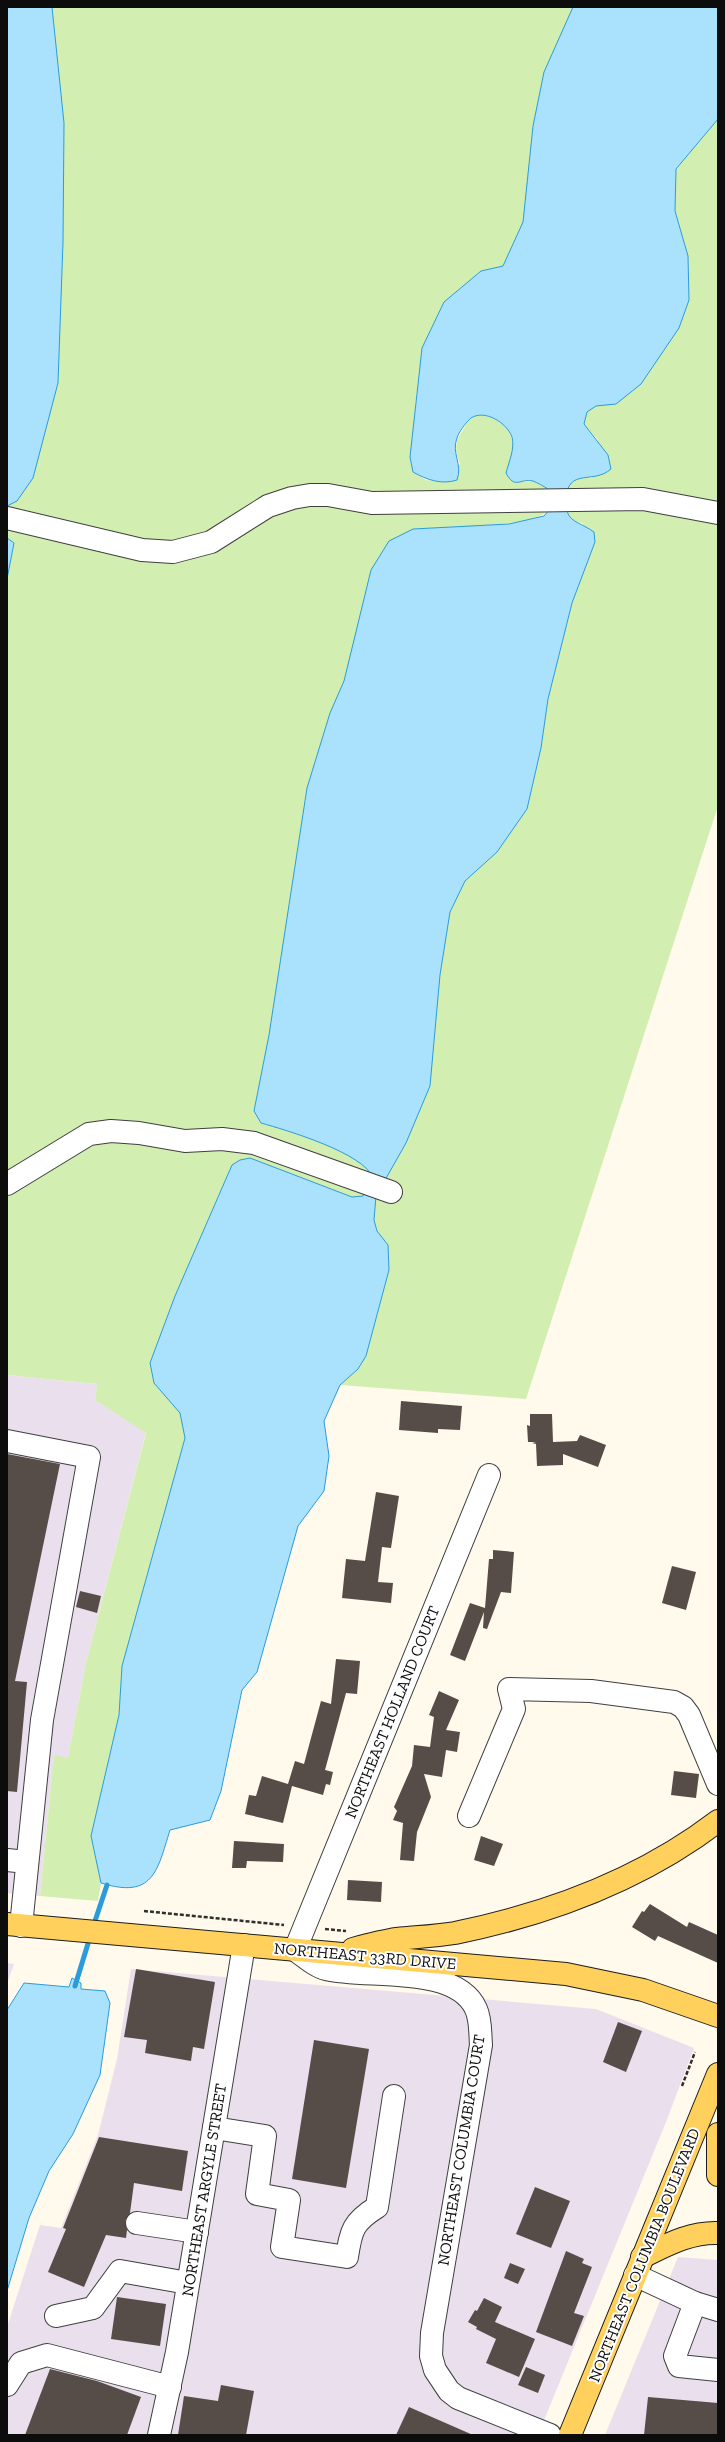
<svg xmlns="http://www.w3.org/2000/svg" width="725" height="2442" font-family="'Zilla Slab',serif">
<rect width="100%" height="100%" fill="#fffaec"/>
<g fill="#eadfec">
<path d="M7 1375 97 1384 95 1400 146 1432 86 1663 68 1758 54 1756 40 1896 7 1893Z"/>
<path d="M7 1963 14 1964 7 1984Z"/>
<path d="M131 1969 596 2009 694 2048 666 2122 538 2435H7V2327L40 2225 61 2228 98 2135 117 2059Z"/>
<path d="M678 2257 718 2260V2435H605Z"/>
</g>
<g fill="#d3eeb1">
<path d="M52 7H573L544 72 533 126 523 222 503 266 481 271 444 302 422 348 415 407 413 472 426 480 449 482 460 464C455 451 454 441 463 430 465 426 468 420 472 418 478 414 484 416 490 417 513 423 518 449 508 468L524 482 533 481 548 489 549 510C534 528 440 527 413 529L330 713 307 788 269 1035 254 1111 261 1123C286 1130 364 1153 373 1178L363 1196 352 1197 250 1158 232 1165 175 1296 150 1363 154 1383 180 1413 185 1438 122 1666 119 1715 91 1836 101 1883 98 1901 40 1896 54 1755 68 1758 86 1663 146 1433 95 1400 97 1384 7 1375V579L14 544 7 538V506L17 501 58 383 63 242 64 123Z"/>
<path d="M718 119V806L526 1399 340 1385 358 1369 366 1356 389 1270 388 1245 377 1231 374 1220 376 1196 440 975 450 912 465 881 497 852 527 809 541 748 548 699 572 603 595 542 582 523C579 523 574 522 572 521 564 515 562 489 570 482 577 477 584 478 592 478L598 440 584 424 587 411 596 406 679 328 689 300 688 256 675 211 676 169Z"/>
</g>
<g fill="#aae1fc" stroke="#2a9cdb">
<path d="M7 7H52L64 123 63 242 58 383 33 478 17 501 7 506Z"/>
<path d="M573 7H718V119L676 169 675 211 688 256 689 300 679 328 641 384 616 404 596 406 587 412 584 424 608 455 611 469C593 485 568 467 566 499 565 523 577 520 594 532L595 542 572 603 548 699 541 748 527 809 497 852 465 881 450 912 440 975 430 1086 406 1143 376 1196 374 1220 377 1231 388 1245 389 1270 366 1356 358 1369 340 1385 324 1421 329 1456 324 1491 298 1526 257 1672 242 1690 221 1791 210 1820 170 1830C157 1872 153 1899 101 1883L91 1836 119 1715 122 1666 185 1438 180 1413 154 1383 150 1363 175 1296 232 1165 240 1160 250 1158 352 1197 363 1196 373 1178C364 1153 286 1130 261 1123L254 1111 269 1035 307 788 330 713 344 681 371 570 389 541 413 529 509 524 544 516 549 510 548 489C543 486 538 483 533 481 520 478 515 490 506 473 509 461 515 449 512 437 507 423 485 409 471 418 467 421 458 433 457 438 451 453 463 464 457 480 442 485 427 480 413 472L410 457 422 348 444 302 481 271 503 266 523 222 533 126 544 72Z"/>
<path d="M7 538 14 543 7 579Z"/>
<path d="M72 1978 81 1983V1989L105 1991 110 2003 100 2075 73 2134 49 2171 29 2218 7 2291V2010L24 1983 69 1987Z"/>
</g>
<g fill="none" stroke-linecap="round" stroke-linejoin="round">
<g stroke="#2a9cdb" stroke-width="5">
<path d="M93 1927 107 1885"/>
<path d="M75 1986 90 1937"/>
</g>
</g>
<g fill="#564d48">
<path d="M401 1401 462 1406 460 1430 438 1429V1433L399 1430Z"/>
<path d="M530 1414H552L553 1442 577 1441 580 1435 606 1445 598 1467 563 1454V1465L537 1466 536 1444 532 1443 536 1442H528L527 1425 530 1426Z"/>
<path d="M7 1454 60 1464 15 1681 27 1682 17 1792 7 1791Z"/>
<path d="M376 1492 399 1496 391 1548 382 1547 378 1582 393 1583 391 1603 342 1598 346 1559 365 1561Z"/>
<path d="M493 1550 514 1552 511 1593 501 1592 487 1629 483 1628 484 1612 465 1661 450 1655 470 1603 485 1608 489 1559H493Z"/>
<path d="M672 1566 696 1572 686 1610 662 1603Z"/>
<path d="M80 1591 101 1596 97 1613 76 1607Z"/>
<path d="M336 1659 360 1661 357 1694 346 1693 325 1770 333 1772 330 1785 326 1784 323 1795 292 1786 283 1823 245 1814 249 1795 256 1796 262 1776 288 1784 295 1761 304 1764 321 1701 331 1704Z"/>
<path d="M439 1691 459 1700 446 1730 460 1732 457 1752 446 1750 442 1777 424 1774 431 1797 417 1832 414 1861 400 1860 403 1823 393 1820 397 1811 394 1807 412 1766 414 1745 430 1747 434 1717 429 1715Z"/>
<path d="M674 1771 699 1774 696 1798 671 1795Z"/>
<path d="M481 1836 503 1844 494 1866 474 1860Z"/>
<path d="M234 1841 284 1844 283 1862 247 1861 246 1868H232Z"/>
<path d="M348 1880 382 1882 381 1902 347 1900Z"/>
<path d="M650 1904 687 1927 689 1922 718 1935V1963L658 1936 655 1941 632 1927 642 1911 644 1912Z"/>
<path d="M136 1969 215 1982 204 2049 193 2047 191 2061 145 2053 147 2040 124 2037Z"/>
<path d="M618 2022 642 2031 626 2072 603 2062Z"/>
<path d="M314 2040 369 2049 346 2188 292 2179Z"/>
<path d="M99 2137 188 2151 182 2191 134 2183 130 2213 125 2221 127 2230 126 2238 106 2235 84 2287 48 2272 66 2229 63 2228Z"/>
<path d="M535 2187 570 2201 551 2248 516 2234Z"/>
<path d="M566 2251 584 2259 582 2263 592 2267 574 2313 584 2316 572 2346 536 2332Z"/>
<path d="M510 2263 525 2269 518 2284 504 2278Z"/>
<path d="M117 2297 166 2304 160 2346 111 2339Z"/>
<path d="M484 2298 502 2307 495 2322 535 2339 519 2377 486 2363 496 2339 476 2329 477 2327 468 2322 475 2310 477 2311Z"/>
<path d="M526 2367 545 2375 538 2393 518 2385Z"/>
<path d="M50 2369 97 2381 141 2397 127 2435H25Z"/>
<path d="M221 2385 254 2391 246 2435H178L184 2396 218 2401Z"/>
<path d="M648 2397 718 2403V2435H644Z"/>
<path d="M409 2407 473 2435H396Z"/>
</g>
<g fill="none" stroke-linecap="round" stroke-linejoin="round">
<g stroke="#3f3f3f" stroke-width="24">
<g id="minor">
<path d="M7 518 142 550 173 552 211 542 268 506 292 498 310 495H328L372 503 643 499 718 513"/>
<path d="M7 1184 89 1134 111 1131 139 1133 185 1141 222 1139 254 1143 391 1192"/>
<path d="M7 1441 89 1457 42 1720 21 1926"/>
<path d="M489 1475 295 1950C304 1956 316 1967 326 1969 367 1979 456 1964 476 2009 481 2020 480 2033 481 2045L432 2333 431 2356 435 2370 449 2391 458 2398 550 2435"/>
<path d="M469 1816 514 1709 509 1689 591 1691 674 1702 683 1707 689 1715 718 1784"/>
<path d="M7 1860 27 1862"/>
<path d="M214 2128 265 2136 257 2194 289 2200 282 2247 347 2257C351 2230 353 2222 377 2207L394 2096"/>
<path d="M137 2223 197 2232"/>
<path d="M635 2275 695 2303 718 2310"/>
<path d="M695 2303 675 2356 679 2366 718 2370"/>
<path d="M56 2316 93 2308 120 2271 188 2283"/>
<path d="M7 2385 21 2363 47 2355 170 2387"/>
<path d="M159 2435 177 2352 244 1945"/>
</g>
</g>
<g stroke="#1d1d1d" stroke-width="24">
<g id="major">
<path d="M7 1924 566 1974 643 1990 718 2016"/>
<path d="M353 1949C368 1945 383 1941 397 1939 417 1937 436 1936 455 1933 548 1914 642 1879 718 1821"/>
<path d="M718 2134V2175"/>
<path d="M642 2257C667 2245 690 2232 718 2233"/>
<path d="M570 2435 718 2074"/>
</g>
</g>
<g stroke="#2e2e2e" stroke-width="2.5" stroke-dasharray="4 2" stroke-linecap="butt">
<path d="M144 1911 284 1925"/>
<path d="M325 1929 346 1931"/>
<path d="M682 2086 695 2052"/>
</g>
<use href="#minor" stroke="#fff" stroke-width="22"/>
<use href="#major" stroke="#ffd05c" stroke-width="22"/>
</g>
<g text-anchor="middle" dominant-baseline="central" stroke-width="4" stroke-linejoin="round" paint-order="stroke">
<g font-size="16" fill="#0c0c0c" stroke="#fff">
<text transform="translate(392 1712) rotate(-68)">NORTHEAST HOLLAND COURT</text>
<text transform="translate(365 1956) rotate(5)">NORTHEAST 33RD DRIVE</text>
<text transform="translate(461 2150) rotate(-81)">NORTHEAST COLUMBIA COURT</text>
<text transform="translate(204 2190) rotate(-81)">NORTHEAST ARGYLE STREET</text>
<text transform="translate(644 2255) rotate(-68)">NORTHEAST COLUMBIA BOULEVARD</text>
</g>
</g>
<rect width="725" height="2442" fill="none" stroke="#0c0c0c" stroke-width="16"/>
</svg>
